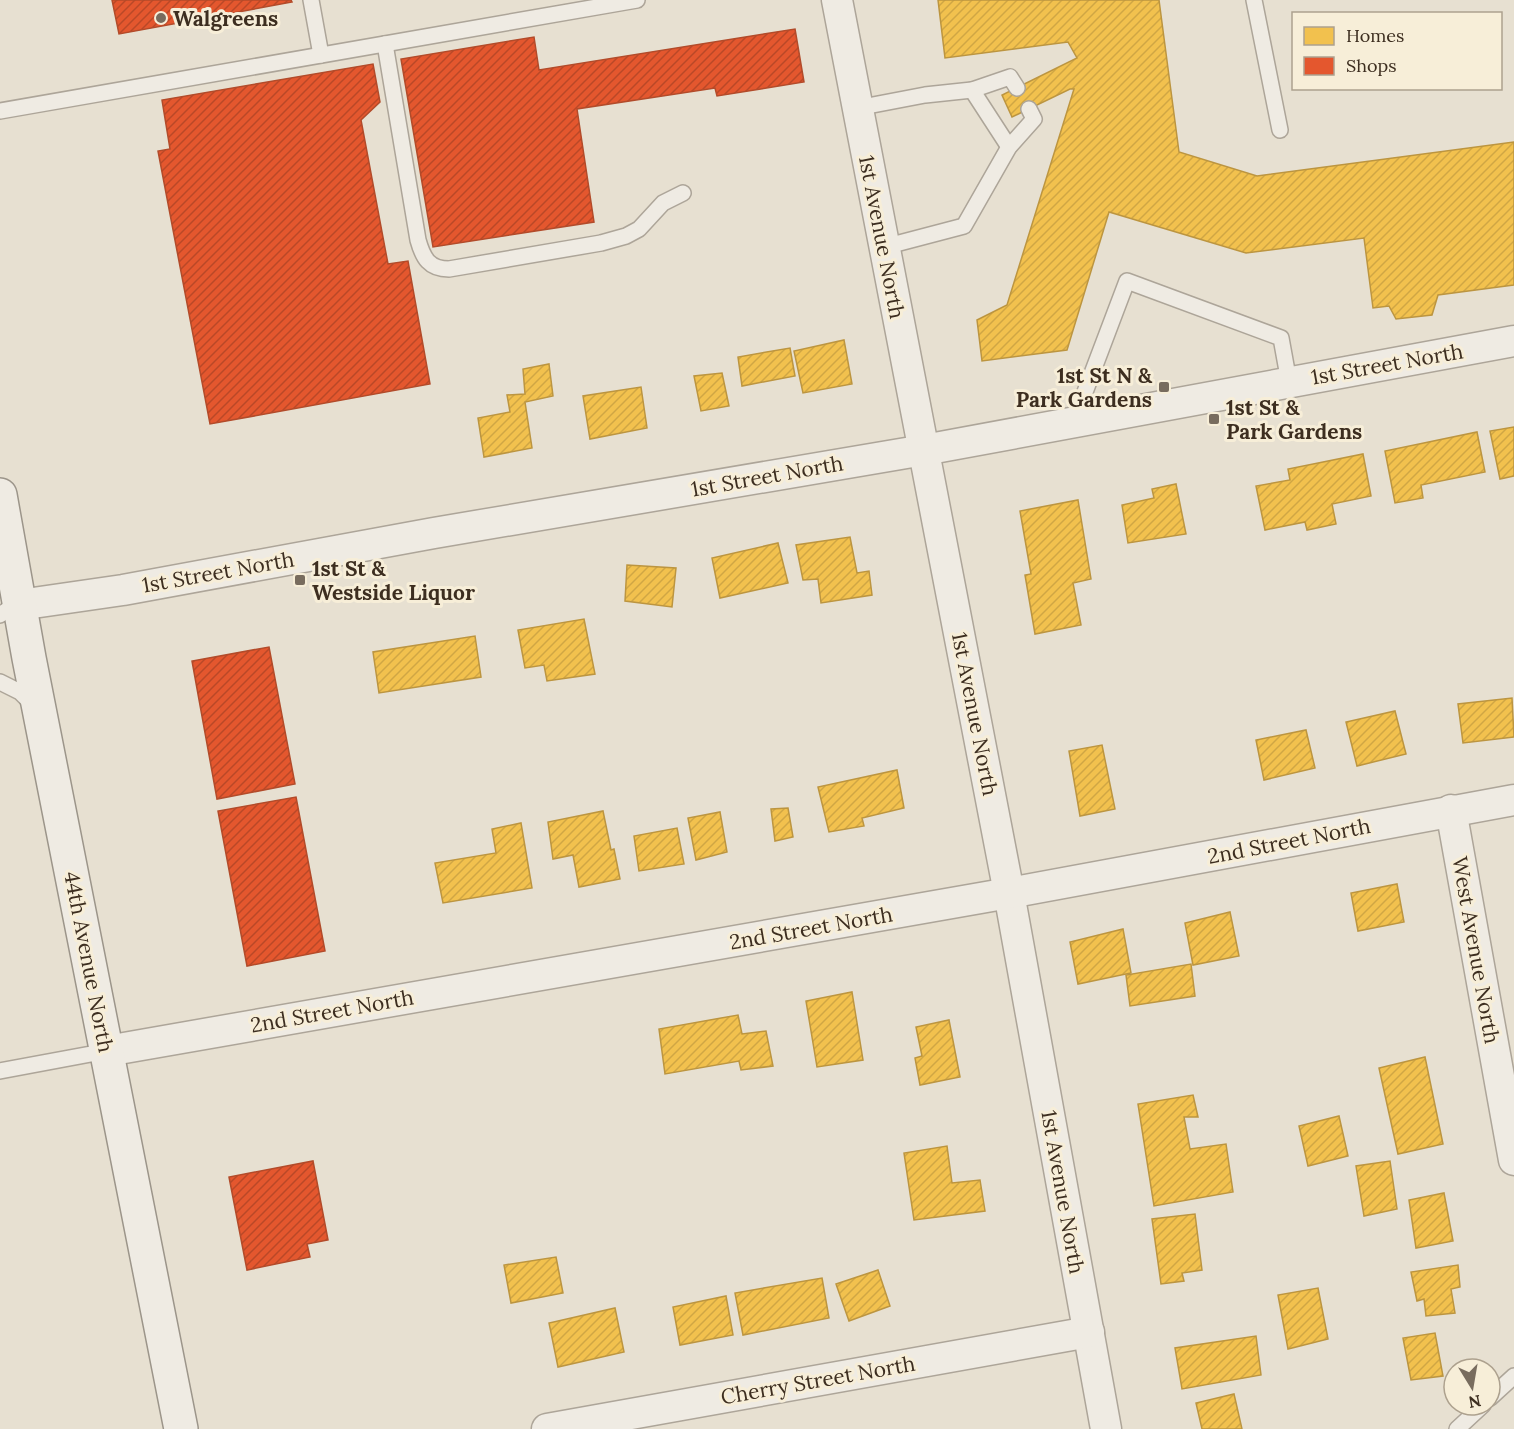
<svg xmlns="http://www.w3.org/2000/svg" width="1514" height="1429" font-family="Lora,serif">
<defs>
<pattern id="homes-hatch" width="6" height="6" patternUnits="userSpaceOnUse" patternTransform="scale(1.5)"><rect width="6" height="6" fill="#f2c14e"/><path d="M-1 1l2-2M0 6l6-6M5 7l2-2" fill="none" stroke="#d0a644"/></pattern>
<pattern id="shops-hatch" width="6" height="6" patternUnits="userSpaceOnUse" patternTransform="scale(1.5)"><rect width="6" height="6" fill="#e4572e"/><path d="M-1 1l2-2M0 6l6-6M5 7l2-2" fill="none" stroke="#ba4827"/></pattern>
</defs>
<rect width="100%" height="100%" fill="#e7e0d1"/>
<g fill="url(#homes-hatch)" stroke="#bc9540" stroke-width="1.5">
<path d="M938 0H1159L1179 152 1257 176 1514 142V285L1438 295 1432 315 1396 319 1389 306 1373 308 1364 238 1246 253 1109 212 1067 350 982 361 977 320 1007 305 1074 89H1070L1012 117 1002 95 1077 58 1068 42 945 58Z"/>
<path d="M844 340 852 384 803 393 794 351Z"/>
<path d="M790 348 795 376 742 386 738 357Z"/>
<path d="M549 364 553 396 525 402 532 448 484 457 478 418 510 412 507 395 525 394 523 369Z"/>
<path d="M722 373 729 406 701 411 694 376Z"/>
<path d="M641 387 647 428 590 439 583 396Z"/>
<path d="M1514 427V476L1500 479 1490 431Z"/>
<path d="M1477 432 1485 472 1421 485 1423 498 1395 503 1385 451Z"/>
<path d="M1363 454 1371 496 1332 504 1336 524 1307 530 1305 522 1265 530 1256 486 1290 480 1288 469Z"/>
<path d="M1176 484 1186 534 1128 543 1122 505 1154 498 1152 489Z"/>
<path d="M1078 500 1091 579 1073 583 1081 625 1035 634 1025 575 1031 574 1020 511Z"/>
<path d="M850 537 857 573 869 571 872 595 821 603 818 579 803 580 796 545Z"/>
<path d="M778 543 788 583 720 598 712 558Z"/>
<path d="M627 565 676 568 672 607 625 601Z"/>
<path d="M584 619 595 674 547 681 544 665 525 668 518 630Z"/>
<path d="M475 636 481 677 379 693 373 652Z"/>
<path d="M1512 698 1514 737 1463 743 1458 704Z"/>
<path d="M1395 711 1406 754 1357 766 1346 722Z"/>
<path d="M1306 730 1315 768 1264 780 1256 740Z"/>
<path d="M1102 745 1115 809 1080 816 1069 751Z"/>
<path d="M897 770 904 808 862 818 864 826 829 832 818 787Z"/>
<path d="M788 808 793 837 775 841 771 809Z"/>
<path d="M603 811 611 850 614 849 620 879 579 887 573 855 553 859 548 822Z"/>
<path d="M720 812 727 852 696 860 688 818Z"/>
<path d="M521 823 532 888 443 903 435 863 496 853 492 829Z"/>
<path d="M677 828 684 864 639 871 634 836Z"/>
<path d="M1397 884 1404 922 1358 931 1351 893Z"/>
<path d="M1230 912 1239 956 1193 965 1185 923Z"/>
<path d="M1123 929 1131 973 1078 984 1070 942Z"/>
<path d="M1191 964 1195 996 1130 1006 1126 975Z"/>
<path d="M852 992 863 1060 817 1067 806 1001Z"/>
<path d="M738 1015 742 1034 766 1031 773 1066 741 1070 739 1061 665 1074 659 1029Z"/>
<path d="M949 1020 960 1077 920 1085 915 1058 922 1056 916 1027Z"/>
<path d="M1425 1057 1443 1144 1398 1154 1379 1068Z"/>
<path d="M1193 1095 1198 1117H1184L1190 1149 1226 1144 1233 1192 1154 1206 1138 1104Z"/>
<path d="M1339 1116 1348 1156 1308 1166 1299 1126Z"/>
<path d="M947 1146 952 1183 980 1180 985 1211 914 1220 904 1153Z"/>
<path d="M1390 1161 1397 1209 1364 1216 1356 1166Z"/>
<path d="M1444 1193 1453 1241 1416 1248 1409 1200Z"/>
<path d="M1195 1214 1202 1270 1182 1273 1184 1281 1161 1284 1152 1219Z"/>
<path d="M556 1257 563 1293 511 1303 504 1265Z"/>
<path d="M1458 1265 1460 1287 1451 1289 1455 1313 1426 1316 1424 1299 1417 1301 1411 1272Z"/>
<path d="M878 1270 890 1306 849 1321 836 1284Z"/>
<path d="M822 1278 829 1318 743 1335 735 1293Z"/>
<path d="M1318 1288 1328 1339 1288 1349 1278 1295Z"/>
<path d="M726 1296 733 1335 680 1345 673 1307Z"/>
<path d="M615 1308 624 1352 558 1367 549 1323Z"/>
<path d="M1435 1333 1443 1376 1411 1380 1403 1338Z"/>
<path d="M1256 1336 1261 1375 1182 1389 1175 1348Z"/>
<path d="M1234 1394 1242 1429H1202L1196 1403Z"/>
</g>
<g fill="url(#shops-hatch)" stroke="#b24b2a" stroke-width="1.5">
<path d="M112 0H291L292 2 119 34Z"/>
<path d="M795 29 804 82 717 96 715 88 577 109 594 222 433 247 401 59 534 37 539 70Z"/>
<path d="M373 64 380 102 361 120 388 264 408 261 430 384 210 424 158 151 170 149 162 100Z"/>
<path d="M269 647 295 784 217 799 192 661Z"/>
<path d="M296 797 325 951 247 966 218 811Z"/>
<path d="M313 1161 328 1240 307 1244 310 1257 247 1270 229 1177Z"/>
</g>
<g fill="none" stroke-linecap="round" stroke-linejoin="round">
<g stroke="#ada599" stroke-width="18">
<g id="service">
<path d="M311 0 321 55"/>
<path d="M1254 0 1280 130"/>
<path d="M385 44 418 240C423 258 429 269 449 269L601 243 626 236 639 229 663 203 683 193"/>
<path d="M972 90 1009 147"/>
<path d="M857 108 925 95 972 90 1010 77 1017 88"/>
<path d="M0 111 637 0"/>
<path d="M884 247 964 226 1009 147 1034 119 1029 109"/>
<path d="M1074 421 1127 281 1281 338 1289 382"/>
<path d="M0 615 7 610 19 605"/>
<path d="M0 682 20 692 34 706"/>
<path d="M0 1071 107 1051"/>
<path d="M1490 1398 1514 1376"/>
<path d="M1457 1429 1483 1405"/>
</g>
</g>
<g stroke="#ada599" stroke-width="33">
<g id="minor">
<path d="M837 0 1009 893 1106 1429"/>
<path d="M19 605 123 590 434 533 924 450 1514 341"/>
<path d="M1451 810 1514 1160"/>
<path d="M107 1051 1009 893 1514 800"/>
<path d="M547 1429 1089 1332"/>
</g>
</g>
<g stroke="#9c958a" stroke-width="36">
<path id="secondary" d="M0 495 29 658 181 1429"/>
</g>
<use href="#service" stroke="#efebe3" stroke-width="15"/>
<use href="#minor" stroke="#efebe3" stroke-width="30"/>
<use href="#secondary" stroke="#efebe3" stroke-width="33"/>
</g>
<g fill="#786c5e" stroke="#f7eed8" stroke-width="2">
<circle cx="161" cy="18" r="6"/>
<rect x="1158" y="381" width="12" height="12" rx="3"/>
<rect x="1208" y="413" width="12" height="12" rx="3"/>
<rect x="294" y="574" width="12" height="12" rx="3"/>
</g>
<g text-anchor="middle" dominant-baseline="central" stroke-width="6" stroke-linejoin="round" paint-order="stroke">
<g font-size="21" font-weight="bold" fill="#3d2e20" stroke="#f7eed8" text-anchor="start">
<text x="173" y="18">Walgreens</text>
<text x="1152" y="375" text-anchor="end">1st St N &amp;<tspan x="1152" dy="24">Park Gardens</tspan></text>
<text x="1226" y="407">1st St &amp;<tspan x="1226" dy="24">Park Gardens</tspan></text>
<text x="312" y="568">1st St &amp;<tspan x="312" dy="24">Westside Liquor</tspan></text>
</g>
<g font-size="21" fill="#3d2e20" stroke="#f7eed8">
<text transform="translate(882 237) rotate(79)">1st Avenue North</text>
<text transform="translate(1387 364) rotate(-10)">1st Street North</text>
<text transform="translate(767 476) rotate(-10)">1st Street North</text>
<text transform="translate(218 572) rotate(-10)">1st Street North</text>
<text transform="translate(975 714) rotate(79)">1st Avenue North</text>
<text transform="translate(1289 841) rotate(-11)">2nd Street North</text>
<text transform="translate(811 928) rotate(-10)">2nd Street North</text>
<text transform="translate(1476 950) rotate(80)">West Avenue North</text>
<text transform="translate(89 962) rotate(79)">44th Avenue North</text>
<text transform="translate(332 1011) rotate(-10)">2nd Street North</text>
<text transform="translate(1063 1192) rotate(80)">1st Avenue North</text>
<text transform="translate(818 1380) rotate(-10)">Cherry Street North</text>
</g>
</g>
<rect x="1292" y="12" width="210" height="78" fill="#f7eed8" stroke="#ada18e" stroke-width="1.5"/>
<rect x="1304" y="27" width="30" height="18" fill="#f2c14e" stroke="#ada18e" stroke-width="1.5"/>
<text x="1346" y="42" font-size="18" fill="#3d2e20">Homes</text>
<rect x="1304" y="57" width="30" height="18" fill="#e4572e" stroke="#ada18e" stroke-width="1.5"/>
<text x="1346" y="72" font-size="18" fill="#3d2e20">Shops</text>
<g transform="translate(1472 1387) rotate(169)"><circle r="28" fill="#f7eed8" stroke="#ada18e" stroke-width="1.5"/>
<path d="M0-4.5L10 22L0 15L-10 22Z" fill="#786c5e"/>
<text y="-9" font-size="16" font-weight="bold" text-anchor="middle" fill="#3d2e20">N</text>
</g>
</svg>
